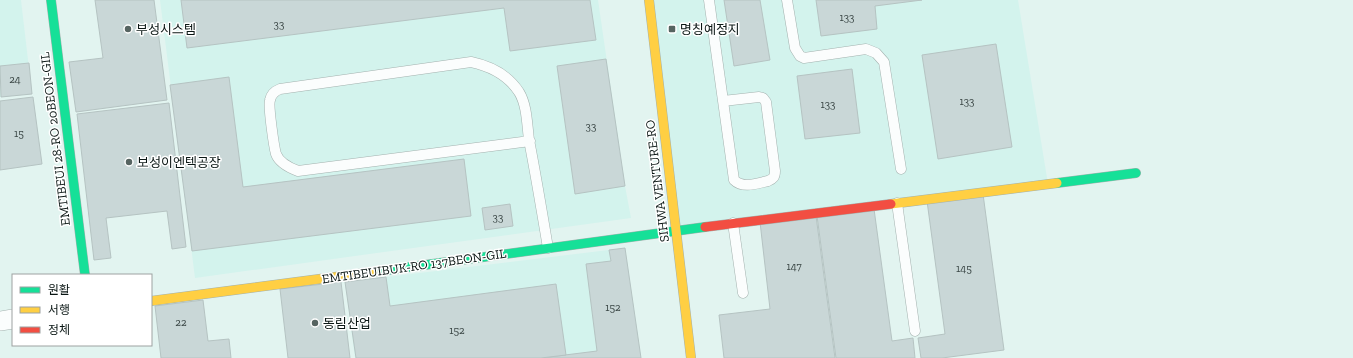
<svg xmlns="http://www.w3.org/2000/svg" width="1353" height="358" font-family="'Zilla Slab','Noto Sans KR',serif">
<rect width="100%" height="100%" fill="#e2f4f0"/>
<g fill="#d3f3ed">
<path d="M0 0H21L32 94 0 97Z"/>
<path d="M160 0H598L625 186 631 218 195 278Z"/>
<path d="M649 0H1018L1048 184 676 232Z"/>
<path d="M625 248 641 358H355L345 282Z"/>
</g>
<g fill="#c9d7d7" stroke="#b5c3c2">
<path d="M95 0H154L167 100 76 112 69 62 103 58Z"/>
<path d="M181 0H590L596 40 510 51 504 8 187 48Z"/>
<path d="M724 0H760L770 60 734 66Z"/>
<path d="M816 0H922L875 6 877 29 821 36Z"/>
<path d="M996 44 1012 147 938 159 922 55Z"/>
<path d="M606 59 625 186 575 194 557 66Z"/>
<path d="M29 63 32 94 1 97 0 66Z"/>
<path d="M852 69 860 133 805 139 797 76Z"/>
<path d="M229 77 243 187 464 159 471 216 192 251 170 85Z"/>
<path d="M33 97 42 164 0 170V101Z"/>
<path d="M169 103 186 247 172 249 167 211 106 218 111 258 94 260 77 114Z"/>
<path d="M983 194 1004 350 942 358H921L918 338 945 334 927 201Z"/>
<path d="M510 204 513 226 485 230 482 208Z"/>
<path d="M874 209 892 341 913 338 915 358H836L817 216Z"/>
<path d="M816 216 835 358H724L719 315 770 309 760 222Z"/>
<path d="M625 248 641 358H541L597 351 586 264 611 261 609 250Z"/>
<path d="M386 277 390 306 556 284 566 355 541 358H356L345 282Z"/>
<path d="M341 282 350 358H288L280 289Z"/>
<path d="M203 300 208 341 229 339 231 358H161L155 306Z"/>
</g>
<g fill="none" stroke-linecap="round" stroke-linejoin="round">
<g stroke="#a3b1ae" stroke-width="11">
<g id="lane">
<path d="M709 0 734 180C743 189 758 183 768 181 773 179 775 177 775 171L766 102 763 98 759 97 723 101"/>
<path d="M787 0 795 48 800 56 804 58 866 49 876 53 884 62 901 169"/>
<path d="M530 141 298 171C290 168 279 162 276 154 274 147 268 106 270 100 271 94 275 91 280 89L471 62C490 66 508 75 519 92 527 105 527 124 529 140 536 176 542 212 548 248"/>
<path d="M897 203 915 331"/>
<path d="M733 223 743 293"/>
</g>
</g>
<g stroke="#a3b1ae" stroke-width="20">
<path id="street" d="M0 321 13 319"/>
</g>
<g stroke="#a3b1ae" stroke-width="10">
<g id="fast">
<path d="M51 0 85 275"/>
<path d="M1057 183 1136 173"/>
<path d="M373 272 705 227"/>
</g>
</g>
<g stroke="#a3b1ae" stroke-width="10">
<g id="slow">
<path d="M649 0 691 358"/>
<path d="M891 204 1057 183"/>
<path d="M151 301 373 272"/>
</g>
</g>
<g stroke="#a3b1ae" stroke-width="10">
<path id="jam" d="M705 227 891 204"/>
</g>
<use href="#lane" stroke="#fbfdfd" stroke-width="10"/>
<use href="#street" stroke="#fbfdfd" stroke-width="19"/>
<use href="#fast" stroke="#16e098" stroke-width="9"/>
<use href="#slow" stroke="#ffcf43" stroke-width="9"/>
<use href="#jam" stroke="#f24e42" stroke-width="9"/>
</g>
<g fill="#566461" stroke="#fff" stroke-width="1.5">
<circle cx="128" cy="29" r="4"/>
<rect x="668" y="25" width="8" height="8" rx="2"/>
<circle cx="129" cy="162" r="4"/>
<circle cx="315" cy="323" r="4"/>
</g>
<g text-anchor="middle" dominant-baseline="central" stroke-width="3" stroke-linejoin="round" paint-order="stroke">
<g font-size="11" fill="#3a4645">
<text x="847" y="17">133</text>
<text x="279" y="24">33</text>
<text x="15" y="79">24</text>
<text x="967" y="101">133</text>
<text x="828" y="104">133</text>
<text x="591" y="126">33</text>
<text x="19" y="133">15</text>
<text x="498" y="217">33</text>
<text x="794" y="266">147</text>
<text x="964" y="268">145</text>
<text x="613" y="307">152</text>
<text x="181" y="322">22</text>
<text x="457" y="330">152</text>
</g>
<g font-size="13" fill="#0a1614" stroke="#fff" text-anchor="start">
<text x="136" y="29">부성시스템</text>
<text x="680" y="29">명칭예정지</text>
<text x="137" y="162">보성이엔텍공장</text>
<text x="323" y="323">동림산업</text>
</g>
<g font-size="13" fill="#0a1614" stroke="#fff">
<text transform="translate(55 139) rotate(-97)">EMTIBEUI 28-RO 20BEON-GIL</text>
<text transform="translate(657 181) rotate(-97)">SIHWA VENTURE-RO</text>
<text transform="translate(414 266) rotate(-8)">EMTIBEUIBUK-RO 137BEON-GIL</text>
</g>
</g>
<rect x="12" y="274" width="140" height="72" fill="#ffffff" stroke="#9da2a1"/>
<rect x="20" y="287" width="20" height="6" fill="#16e098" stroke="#9da2a1"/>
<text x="48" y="294" font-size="12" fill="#0a1614">원활</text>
<rect x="20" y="307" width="20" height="6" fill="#ffcf43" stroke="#9da2a1"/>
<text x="48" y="314" font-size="12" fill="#0a1614">서행</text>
<rect x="20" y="327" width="20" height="6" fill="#f24e42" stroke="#9da2a1"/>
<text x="48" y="334" font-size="12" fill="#0a1614">정체</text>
</svg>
